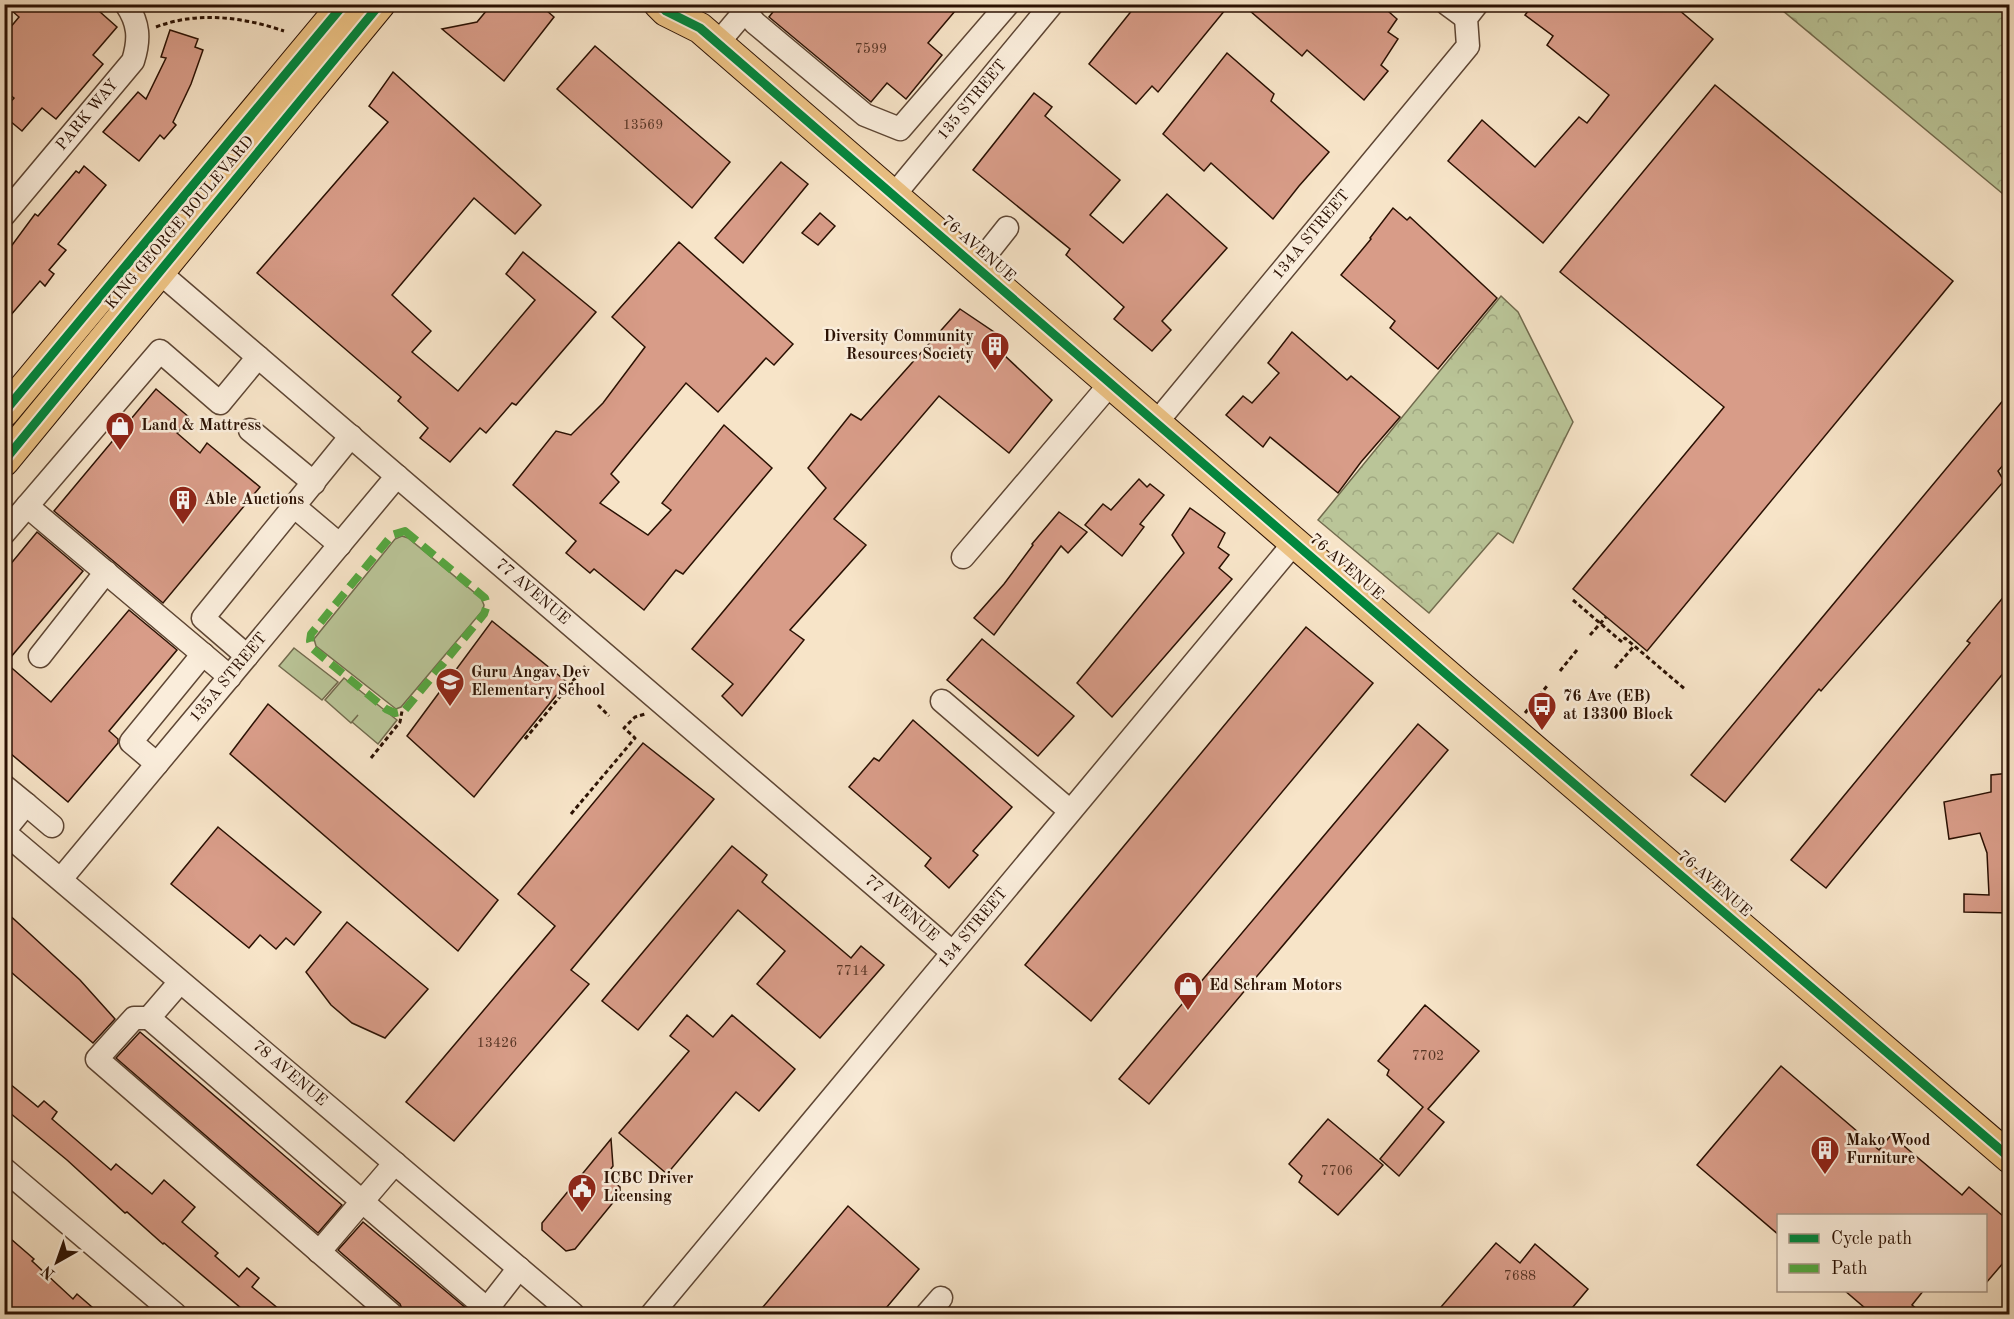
<svg xmlns="http://www.w3.org/2000/svg" width="2014" height="1319" font-family="'Old Standard TT',serif">
<defs>
<pattern id="forest-crowns" width="20" height="18" patternUnits="userSpaceOnUse" patternTransform="scale(1.5)"><rect width="20" height="18" fill="#bac598"/><path d="M2 6a3 3 0 1 1 6 0M12 15a3 3 0 1 1 6 0" fill="none" stroke="#a0a881"/></pattern>
</defs>
<rect width="100%" height="100%" fill="#f7e4c8"/>
<filter id="stains"><feTurbulence type="fractalNoise" baseFrequency=".00333" numOctaves="4"/><feColorMatrix values="0 0 0 0 .2 0 0 0 0 .09 0 0 0 0 .02 0 0 0 .5 -.17"/></filter>
<radialGradient id="worn" r=".72"><stop offset=".6" stop-color="#630" stop-opacity="0"/><stop offset="1" stop-color="#630" stop-opacity=".3"/></radialGradient>
<g fill="#bac598" stroke="#726b4e" stroke-width="1.5">
<path d="M402 536 408 538 481 598 484 605 483 610 401 707 396 709 316 646 314 639 395 539Z"/>
<path d="M294 648 338 682 322 700 279 666Z"/>
<path d="M344 678 397 720 378 744 352 722 358 715 351 723 325 700Z"/>
</g>
<g fill="url(#forest-crowns)" stroke="#726b4e" stroke-width="1.5">
<path d="M1776 5H2009V199Z"/>
<path d="M1501 296 1518 312 1573 422 1513 543 1498 533 1429 613 1318 520Z"/>
</g>
<g fill="#d89c88" stroke="#2b1103" stroke-width="1.5">
<path d="M4 4H91L117 27 93 55 103 64 56 119 42 108 22 131 4 116V109L14 98 4 90V35L19 17Z"/>
<path d="M492 4H539L554 17 504 81 442 29 477 22Z"/>
<path d="M779 4H961L928 43 942 55 906 99 887 83 871 102 769 17Z"/>
<path d="M1137 4H1230L1158 92 1152 86 1136 104 1089 64Z"/>
<path d="M1242 4H1380L1397 19 1388 32 1398 39 1381 65 1388 71 1364 100 1307 50 1302 56Z"/>
<path d="M1534 4H1672L1713 39 1543 243 1448 161 1482 120 1535 167 1579 117 1587 123 1609 95 1547 45 1553 36 1525 15Z"/>
<path d="M170 30 198 39 195 47 203 50 191 84 173 122 176 125 164 139 160 135 139 161 103 132 138 92 146 99 166 58 161 57Z"/>
<path d="M595 46 730 162 692 208 557 89Z"/>
<path d="M1227 53 1274 94 1271 101 1329 152 1299 186 1273 219 1211 163 1204 171 1163 134Z"/>
<path d="M393 72 541 205 515 234 474 198 392 295 431 331 412 352 458 391 535 300 506 274 523 252 596 312 516 405 512 403 486 433 480 428 450 462 420 438 428 428 398 401 401 397 257 273 388 122 369 106Z"/>
<path d="M1715 85 1953 281 1647 651 1573 589 1724 407 1560 272Z"/>
<path d="M1034 93 1052 107 1045 116 1120 180 1090 215 1123 243 1167 194 1227 248 1162 321 1171 330 1152 351 1114 319 1124 307 1066 255 1070 249 973 170Z"/>
<path d="M781 162 808 184 743 263 715 238Z"/>
<path d="M84 166 106 185 58 244 66 250 49 270 54 274 45 286 40 281 4 323V256L35 214 38 216 76 171 79 173Z"/>
<path d="M1393 208 1407 220 1410 217 1497 298 1438 369 1390 328 1395 321 1341 275 1371 239 1370 238Z"/>
<path d="M820 213 835 226 818 245 802 233Z"/>
<path d="M679 242 793 344 774 365 766 358 718 412 686 383 611 474 619 482 600 503 648 535 671 510 662 503 724 425 772 468 683 574 676 570 644 610 594 569 590 573 566 553 576 541 513 485 556 431 571 435 603 403 645 347 612 317Z"/>
<path d="M960 309 994 332 988 340 1052 400 1009 453 939 396 834 519 866 545 790 630 804 640 742 716 722 696 733 684 692 649 826 488 808 468 851 414 861 420Z"/>
<path d="M1292 332 1347 380 1351 376 1400 417 1361 462 1338 493 1270 437 1263 447 1226 415 1243 396 1252 403 1279 373 1268 363Z"/>
<path d="M156 389 190 418 177 433 200 453 207 443 260 487 163 603 54 511Z"/>
<path d="M2010 392V457L1998 471 2004 481 1821 691 1819 689 1725 802 1691 775Z"/>
<path d="M1139 479 1147 487 1150 484 1164 495 1140 524 1144 527 1122 556 1085 525 1103 504 1111 510Z"/>
<path d="M1190 508 1225 533 1218 547 1229 555 1219 568 1232 579 1112 717 1077 683 1184 553 1172 535Z"/>
<path d="M1059 512 1087 532 1068 553 1061 546 994 635 974 618 1004 584 1033 545 1032 544Z"/>
<path d="M37 532 83 571 6 663 51 702 129 610 177 650 109 731 118 739V743L68 802 4 748V572Z"/>
<path d="M2010 589V665L1826 888 1791 860 1970 643 1967 641Z"/>
<path d="M492 621 567 682 474 797 407 736Z"/>
<path d="M1306 627 1373 683 1091 1021 1025 965Z"/>
<path d="M982 639 1074 716 1038 756 947 680Z"/>
<path d="M268 704 498 900 458 951 230 754Z"/>
<path d="M913 720 1012 807 973 851 978 855 949 888 925 866 931 858 849 787 874 758 879 761Z"/>
<path d="M1418 724 1448 750 1149 1104 1119 1079Z"/>
<path d="M643 743 714 799 571 970 589 984 454 1141 406 1102 555 926 518 894Z"/>
<path d="M2010 773V913L1964 912V894L1989 895 1987 853 1980 833 1949 839 1944 802 1991 792V775Z"/>
<path d="M218 827 321 912 294 945 286 938 276 949 260 935 249 948 171 884Z"/>
<path d="M732 846 767 875 762 882 851 958 861 946 884 965 820 1038 757 984 785 951 738 910 638 1030 602 1001Z"/>
<path d="M4 910 80 980 115 1019 93 1043 4 966Z"/>
<path d="M347 922 428 989 385 1038 352 1023 331 1005 306 972Z"/>
<path d="M1425 1005 1479 1051 1428 1109 1444 1122 1399 1176 1380 1159 1423 1107 1387 1075 1389 1070 1378 1061Z"/>
<path d="M687 1015 713 1037 732 1015 795 1069 759 1111 736 1092 667 1174 619 1133 689 1051 670 1036Z"/>
<path d="M140 1032 342 1205 318 1233 116 1058Z"/>
<path d="M1781 1066 1879 1150 1891 1135 1962 1195 1969 1187 2010 1222V1255L1986 1283V1215H1779V1235L1697 1165Z"/>
<path d="M4 1079 38 1107 44 1101 57 1112 52 1119 111 1170 116 1164 152 1194 164 1180 195 1207 182 1222 218 1253 215 1256 239 1277 247 1268 259 1278 252 1287 285 1314H248L164 1243 163 1244 127 1212 125 1213 67 1160 4 1108Z"/>
<path d="M1328 1119 1383 1165 1338 1215 1299 1182 1302 1176 1289 1164Z"/>
<path d="M611 1139 613 1166 606 1175 620 1187V1194L575 1249 566 1251 542 1230V1223Z"/>
<path d="M848 1206 919 1269 881 1314H757Z"/>
<path d="M363 1222 448 1293 473 1314H404L400 1304 338 1250Z"/>
<path d="M4 1233 34 1259 32 1261 73 1299 77 1294 100 1314H18L4 1303Z"/>
<path d="M1496 1243 1520 1263 1535 1244 1588 1289 1567 1314H1435Z"/>
<path d="M1844 1290H1924L1912 1305 1923 1314H1872Z"/>
</g>
<g fill="none" stroke-linecap="round" stroke-linejoin="round">
<g stroke="#5e4634" stroke-width="25">
<g id="minor">
<path d="M1447 4 1466 18"/>
<path d="M745 11 755 23 865 115 900 129 1008 4"/>
<path d="M718 43 751 4"/>
<path id="s1" d="M894 195 1052 4"/>
<path id="s2" d="M4 215 133 61C140 39 139 23 126 4"/>
<path id="s3" d="M162 256 159 272 952 952"/>
<path d="M976 267 1007 228"/>
<path id="s4" d="M1156 423 1468 46 1466 18 1477 4"/>
<path d="M250 430 314 483"/>
<path d="M27 506 230 677"/>
<path d="M295 507 340 545"/>
<path d="M4 533 160 351 220 403 258 357"/>
<path d="M963 557 1111 383"/>
<path d="M40 656 106 572"/>
<path d="M247 656 203 618 351 436"/>
<path d="M942 701 1070 811"/>
<path d="M157 764 131 742 203 654"/>
<path d="M4 786 26 804 4 831"/>
<path d="M26 804 52 826"/>
<path id="s5" d="M4 832 573 1314"/>
<path id="s6" d="M61 879 397 476"/>
<path d="M180 982 149 1018 493 1314"/>
<path d="M149 1018H134L97 1059 391 1314"/>
<path d="M4 1169 175 1314"/>
<path d="M319 1252 395 1163"/>
<path d="M487 1309 519 1268"/>
<path id="s7" d="M652 1314 1294 543"/>
<path d="M927 1314 941 1298"/>
</g>
</g>
<g stroke="#2b1103" stroke-width="32">
<g id="major">
<path d="M659 4 666 11 700 28 1460 686 2010 1158"/>
<path d="M4 412 344 4"/>
<path d="M4 461 380 4"/>
</g>
</g>
<g stroke="#2b1103" stroke-width="3" stroke-dasharray="4.5 3" stroke-linecap="butt">
<path d="M156 27C198 11 243 17 284 31"/>
<path d="M1573 600 1622 642 1625 638 1686 690"/>
<path d="M1590 635 1606 617"/>
<path d="M1615 668 1634 646"/>
<path d="M1560 671 1577 650"/>
<path d="M571 683 583 693"/>
<path d="M598 705 609 716"/>
<path d="M1525 713 1547 686"/>
<path d="M525 739 587 664"/>
<path d="M371 758 400 722 402 711"/>
<path d="M571 814 635 738 624 728 635 717 645 714"/>
</g>
<use href="#minor" stroke="#faeddb" stroke-width="22"/>
<use href="#major" stroke="#ecc284" stroke-width="30"/>
<path stroke="#54a840" stroke-width="8" stroke-dasharray="15 8" stroke-linecap="butt" d="M405 531 485 598 487 605 484 614 404 711 395 713 386 709 313 649 310 641 311 634 392 535Z"/>
<g stroke="#faeddb" stroke-width="13">
<g id="cycleway">
<path d="M659 4 666 11 700 28 1460 686 2010 1158"/>
<path d="M4 412 344 4"/>
<path d="M4 461 380 4"/>
</g>
</g>
<use href="#cycleway" stroke="#00873e" stroke-width="9"/>
</g>
<defs>
<g id="building-pin" transform="scale(1.5)"><path d="M0 17L-7.5 6A9.5 9.5 0 1 1 7.5 6Z" fill="#8f2418" stroke="#faeddb"/><path d="M-4-6H4V6H1V3H-1V6H-4ZM-2.5-4.3h1.7v1.8h-1.7ZM.8-4.3h1.7v1.8H.8ZM-2.5-1h1.7V.8h-1.7ZM.8-1h1.7V.8H.8Z" fill="#fff"/></g>
<g id="shop-pin" transform="scale(1.5)"><path d="M0 17L-7.5 6A9.5 9.5 0 1 1 7.5 6Z" fill="#8f2418" stroke="#faeddb"/><path d="M-5-2.5h2.3a2.7 3.5 0 0 1 5.4 0H5L5.5 6h-11ZM-1.5-2.5h3a1.5 2.3 0 0 0-3 0Z" fill="#fff"/></g>
<g id="school-pin" transform="scale(1.5)"><path d="M0 17L-7.5 6A9.5 9.5 0 1 1 7.5 6Z" fill="#8f2418" stroke="#faeddb"/><path d="M0-5L7-2L0 1L-7-2ZM-4 1L0 2.5L4 1V4Q0 6-4 4Z" fill="#fff"/></g>
<g id="bus-pin" transform="scale(1.5)"><path d="M0 17L-7.5 6A9.5 9.5 0 1 1 7.5 6Z" fill="#8f2418" stroke="#faeddb"/><path d="M-5-6H5V4H4V6H2V4H-2V6H-4V4H-5ZM-3.5-4V0h7V-4ZM-3.5 1.2v1.5H-2V1.2ZM2 1.2v1.5H3.5V1.2Z" fill="#fff"/></g>
<g id="civic-pin" transform="scale(1.5)"><path d="M0 17L-7.5 6A9.5 9.5 0 1 1 7.5 6Z" fill="#8f2418" stroke="#faeddb"/><path d="M-.6-6.5H3V-4.5H.6V-3L4-1V1h2V6H-6V1h2V-1L-.6-3ZM-1.2 2.5V6h2.4V2.5Z" fill="#fff"/></g>
</defs>
<g fill-rule="evenodd">
<use href="#building-pin" x="995" y="346"/>
<use href="#shop-pin" x="120" y="426"/>
<use href="#building-pin" x="183" y="500"/>
<use href="#school-pin" x="450" y="682"/>
<use href="#bus-pin" x="1542" y="706"/>
<use href="#shop-pin" x="1188" y="986"/>
<use href="#building-pin" x="1825" y="1150"/>
<use href="#civic-pin" x="582" y="1188"/>
</g>
<g text-anchor="middle" dominant-baseline="central" stroke-width="5" stroke-linejoin="round" paint-order="stroke">
<g font-size="14" fill="#563424">
<text x="871" y="49">7599</text>
<text x="643" y="125">13569</text>
<text x="852" y="971">7714</text>
<text x="497" y="1043">13426</text>
<text x="1428" y="1056">7702</text>
<text x="1337" y="1171">7706</text>
<text x="1520" y="1276">7688</text>
</g>
<g font-size="16" fill="#2b1103" stroke="#faeddb">
<text stroke="none"><textPath href="#s1" startOffset="123">135 STREET</textPath></text>
<text stroke="none"><textPath href="#s2" startOffset="130">PARK WAY</textPath></text>
<text transform="translate(180 223) rotate(-50)">KING GEORGE BOULEVARD</text>
<text stroke="none"><textPath href="#s4" startOffset="244">134A STREET</textPath></text>
<text transform="translate(978 249) rotate(41)">76 AVENUE</text>
<text transform="translate(1346 567) rotate(41)">76 AVENUE</text>
<text stroke="none"><textPath href="#s3" startOffset="508">77 AVENUE</textPath></text>
<text stroke="none"><textPath href="#s6" startOffset="262">135A STREET</textPath></text>
<text transform="translate(1714 884) rotate(41)">76 AVENUE</text>
<text stroke="none"><textPath href="#s3" startOffset="994">77 AVENUE</textPath></text>
<text stroke="none"><textPath href="#s7" startOffset="502">134 STREET</textPath></text>
<text stroke="none"><textPath href="#s5" startOffset="374">78 AVENUE</textPath></text>
</g>
<g font-size="16" font-weight="bold" fill="#2b1103" stroke="#faeddb" text-anchor="start">
<text x="974" y="337" text-anchor="end">Diversity Community<tspan x="974" dy="18">Resources Society</tspan></text>
<text x="141" y="426">Land &amp; Mattress</text>
<text x="204" y="500">Able Auctions</text>
<text x="471" y="673">Guru Angav Dev<tspan x="471" dy="18">Elementary School</tspan></text>
<text x="1563" y="697">76 Ave (EB)<tspan x="1563" dy="18">at 13300 Block</tspan></text>
<text x="1209" y="986">Ed Schram Motors</text>
<text x="1846" y="1141">Mako Wood<tspan x="1846" dy="18">Furniture</tspan></text>
<text x="603" y="1179">ICBC Driver<tspan x="603" dy="18">Licensing</tspan></text>
</g>
</g>
<rect width="2014" height="1319" fill="none" stroke="#f7e4c8" stroke-width="24"/>
<rect x="6" y="6" width="2002" height="1307" fill="none" stroke="#2b1103" stroke-width="3"/>
<rect x="12" y="12" width="1990" height="1295" fill="none" stroke="#2b1103" stroke-width="1.5"/>
<rect x="1777" y="1214" width="210" height="78" fill="#faeddb" stroke="#a79585" stroke-width="1.5"/>
<rect x="1789" y="1234" width="30" height="9" fill="#00873e" stroke="#a79585" stroke-width="1.5"/>
<text x="1831" y="1244" font-size="18" fill="#2b1103">Cycle path</text>
<rect x="1789" y="1264" width="30" height="9" fill="#54a840" stroke="#a79585" stroke-width="1.5"/>
<text x="1831" y="1274" font-size="18" fill="#2b1103">Path</text>
<g transform="translate(57 1262) rotate(220)" stroke="#faeddb" stroke-width="4.5" paint-order="stroke">
<path d="M0-4.5L10 22L0 15L-10 22Z" fill="#2b1103"/>
<text y="-9" font-size="16" font-weight="bold" text-anchor="middle" fill="#2b1103">N</text>
</g>
<rect width="100%" height="100%" filter="url(#stains)"/>
<rect width="100%" height="100%" fill="url(#worn)"/>
</svg>
